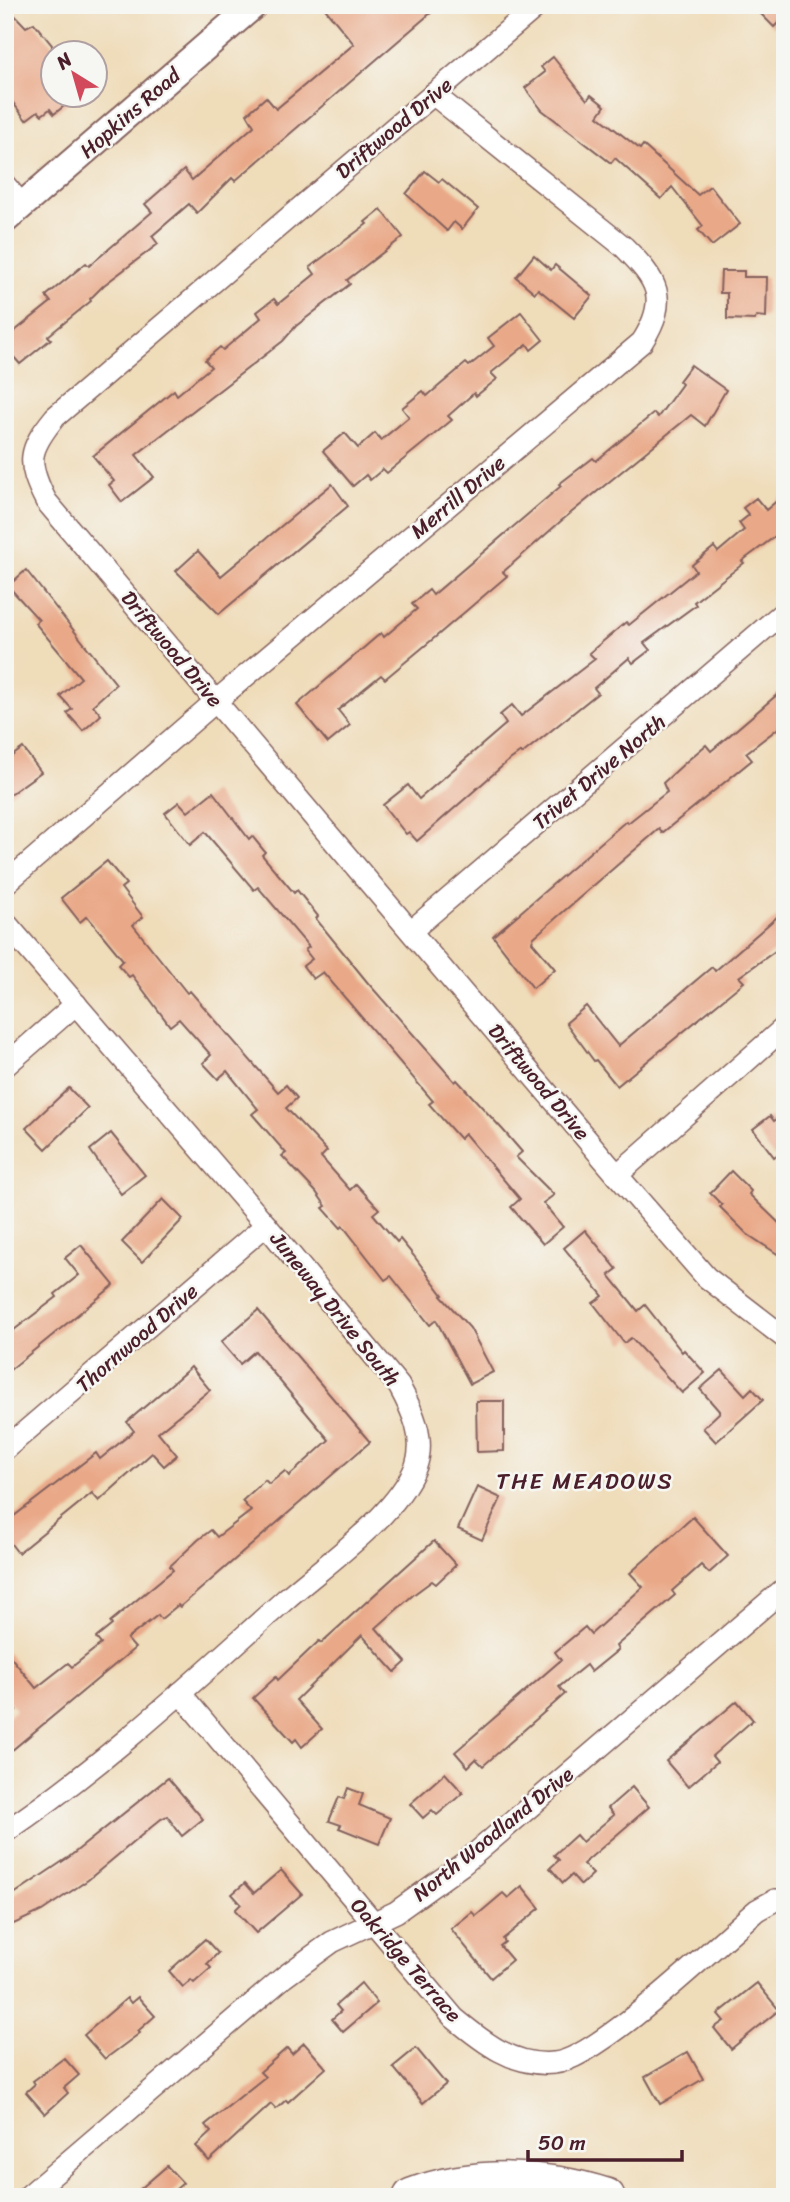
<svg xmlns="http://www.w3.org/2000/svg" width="790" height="2202" font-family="Sriracha,sans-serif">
<rect width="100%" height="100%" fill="#f6f6f2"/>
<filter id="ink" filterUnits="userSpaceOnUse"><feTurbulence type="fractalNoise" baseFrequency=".0143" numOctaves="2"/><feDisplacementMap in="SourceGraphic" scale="14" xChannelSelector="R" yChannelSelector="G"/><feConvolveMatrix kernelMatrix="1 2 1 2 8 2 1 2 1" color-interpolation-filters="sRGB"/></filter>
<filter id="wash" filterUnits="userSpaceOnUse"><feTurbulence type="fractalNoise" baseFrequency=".00686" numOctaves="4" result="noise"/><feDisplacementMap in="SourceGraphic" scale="28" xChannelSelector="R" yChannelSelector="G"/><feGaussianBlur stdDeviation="1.57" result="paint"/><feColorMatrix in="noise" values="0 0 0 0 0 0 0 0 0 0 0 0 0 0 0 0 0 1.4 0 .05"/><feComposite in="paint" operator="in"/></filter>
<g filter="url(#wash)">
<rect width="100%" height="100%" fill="#efdcb9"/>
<g id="blocks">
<g fill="#e9a988">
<path d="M5 5 26 27 34 23 52 45V94H79L54 114 50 109 42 115 38 111 26 120 5 92Z"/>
<path d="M322 5H440L235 181 232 178 197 213 189 204 152 236 158 244 104 285 90 299 91 301 48 336 51 339 20 364 5 347V339L51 302 46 296 86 263 89 266 152 212 145 204 184 170 192 180 254 126 247 114 266 97 276 109 354 44Z"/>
<path d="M752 5H785V16L774 27Z"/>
<path d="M553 57 587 100 591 95 605 106 598 116 640 149 643 145 698 195 710 186 740 224 712 246 698 230 703 226 672 187 661 199 615 158 611 163 542 110 525 88 545 72 541 67Z"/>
<path d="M425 171 439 182 442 179 478 209 462 229 454 222 447 231 406 194Z"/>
<path d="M381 209 403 237 347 280 350 284 296 326 283 341 136 455 154 477 122 502 109 485 114 481 93 456 174 390 177 395 211 367 205 360 220 347 223 350 261 318 257 312 274 299 278 304 315 274 310 267 367 224 365 222Z"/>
<path d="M534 255 551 270 555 265 592 296 574 318 538 289 535 293 516 277Z"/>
<path d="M721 271H744V277H767L766 317 756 316 755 320 727 319V293H720Z"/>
<path d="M521 312 543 340 531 350 527 344 491 373 497 379 476 396 474 393 448 416 452 420 387 473 383 469 370 480 366 475 353 486 323 451 345 433 358 448 375 433 381 440 409 417 402 408 423 391 427 396 466 363 469 366 494 346 488 338Z"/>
<path d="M691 365 726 390 705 426 691 415 561 521 503 572 507 576 439 634 385 679 381 675 338 710 350 725 328 743 297 705 381 633 384 637 417 609 412 604 429 590 433 595 561 486 559 484 593 458 596 461 654 413 658 417 682 384 679 381Z"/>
<path d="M332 484 348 506 219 614 176 571 198 551 221 576Z"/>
<path d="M785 494V529L742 561 744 563 694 602 696 605 644 643 650 650 633 663 629 658 594 688 598 693 522 754 521 752 507 762 417 841 409 832 406 834 383 805 408 785 419 799 506 724 500 715 512 705 521 716 595 659 589 653 626 622 629 625 696 571 692 565 714 547 718 552 744 530 739 523 749 515 743 508 756 498 766 510Z"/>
<path d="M26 570 116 684 93 705 101 715 83 731 67 713 72 709 60 696 81 678 35 623 39 620 8 586Z"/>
<path d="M785 688V723L746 753 752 760 662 833 659 829 534 937 532 942 555 969 533 988 493 936 626 821 628 823 667 792 663 783 687 761 706 745 711 751Z"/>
<path d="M23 748 41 772 5 798V761Z"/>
<path d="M213 792 249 839 252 836 265 852 262 855 294 893 297 890 318 916 316 919 368 983 455 1082 457 1080 503 1130 522 1152 516 1157 554 1195 543 1203 563 1227 543 1244 511 1207 520 1199 465 1134 460 1139 429 1104 433 1101 323 972 313 979 303 966 312 959 305 950 309 947 258 887 254 890 205 832 190 845 165 813 179 802 188 812Z"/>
<path d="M107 861 126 884 121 888 143 917 133 925 187 993 190 991 278 1092 286 1085 297 1098 286 1108 327 1151 321 1157 350 1190 356 1184 379 1209 373 1214 397 1242 400 1239 414 1256 443 1295 441 1296 470 1328 493 1372 470 1384 436 1320 430 1325 391 1276 385 1280 343 1226 341 1228 323 1208 326 1206 316 1192 282 1156 286 1153 252 1114 258 1109 227 1071 218 1079 203 1063 211 1055 179 1019 170 1026 132 975 129 977 118 965 123 960 87 916 80 922 61 898Z"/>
<path d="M777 917 785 927V944L739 977 744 982 617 1086 596 1060 594 1061 566 1023 586 1006 618 1046 712 967 715 971Z"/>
<path d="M69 1088 88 1108 46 1149 26 1128Z"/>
<path d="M785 1112V1149L774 1157 753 1129 770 1116 774 1121Z"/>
<path d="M111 1133 145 1175 121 1194 90 1150Z"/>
<path d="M731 1171 751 1191 749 1194 785 1229V1259L747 1234 720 1207 722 1205 710 1193Z"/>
<path d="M163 1199 183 1219 142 1262 122 1242Z"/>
<path d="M585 1230 617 1269 609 1275 638 1311 645 1305 682 1352 684 1350 705 1373 682 1393 631 1338 624 1343 593 1303 603 1296 564 1248Z"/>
<path d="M81 1245 114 1285 5 1374V1333H10L57 1297 55 1294 79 1275 65 1258Z"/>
<path d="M258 1310 370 1442 180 1607 178 1605 161 1619 158 1615 127 1639 135 1648 5 1756V1718L16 1710 5 1696V1650L36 1688 68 1663 72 1667 101 1644 96 1638 112 1625 110 1622 173 1570 170 1566 198 1540 211 1530 217 1537 251 1511 242 1501 265 1480 269 1484 285 1471 289 1476 329 1440 255 1351 240 1364 221 1342Z"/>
<path d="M191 1367 210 1390 158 1432 177 1455 164 1466 152 1453 99 1501 92 1493 18 1553 5 1536V1523L96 1453 100 1459 134 1431 127 1422Z"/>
<path d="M722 1370 745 1395 752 1388 763 1400 716 1442 703 1428 720 1412 700 1389Z"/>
<path d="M476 1401H504V1451L477 1452Z"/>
<path d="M477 1487 501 1498 482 1540 458 1529Z"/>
<path d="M693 1517 728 1556 709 1573 701 1565 672 1591 675 1595 616 1646 618 1650 591 1672 586 1665 559 1687 565 1694 483 1766 476 1759 468 1767 455 1752 561 1660 555 1652 585 1627 591 1634 643 1587 630 1573Z"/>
<path d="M434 1541 456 1565 436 1584 432 1581 413 1595 376 1628 406 1662 395 1672 362 1635 296 1700 322 1729 302 1747 296 1739 293 1742 253 1698 276 1677 278 1680 319 1641 321 1643Z"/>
<path d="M737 1701 753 1720 712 1756 717 1762 688 1787 666 1761Z"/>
<path d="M445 1773 463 1793 437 1815 432 1810 423 1818 410 1804Z"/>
<path d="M168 1778 203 1819 182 1836 167 1816 161 1819 88 1880 42 1911 5 1928V1900L69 1857Z"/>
<path d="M632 1787 649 1807 583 1864 593 1874 581 1885 572 1875 563 1883 550 1868 559 1860 554 1855 576 1835 582 1842 614 1815 608 1808Z"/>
<path d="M348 1788 363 1794 359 1805 390 1818 379 1844 339 1828 341 1825 329 1821 339 1797 344 1799Z"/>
<path d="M281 1870 302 1894 256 1933 235 1910 241 1904 232 1894 245 1883 254 1893Z"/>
<path d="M522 1886 540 1908 503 1939 505 1942 500 1946 512 1960 491 1978 451 1929 472 1912 476 1916 503 1893 508 1898Z"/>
<path d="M205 1939 218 1953 207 1964 211 1968 194 1983 191 1980 183 1987 169 1971Z"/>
<path d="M361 1983 377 2003 343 2032 332 2019 341 2011 336 2005Z"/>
<path d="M757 1983 779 2010 731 2049 714 2028 724 2021 718 2014Z"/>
<path d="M138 1997 155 2016 138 2031 140 2033 105 2059 84 2035 127 1998 131 2003Z"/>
<path d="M304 2043 326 2068 288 2102 286 2100 276 2109 271 2104 209 2161 196 2146 211 2132 205 2125 265 2077 260 2072 287 2048 292 2054Z"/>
<path d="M416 2048 446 2084 423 2103 393 2067Z"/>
<path d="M688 2052 703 2079 660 2104 645 2077Z"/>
<path d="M64 2058 79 2075 64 2088 68 2093 45 2114 26 2092 35 2084 33 2081Z"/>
<path d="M167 2166 183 2183 167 2197H131Z"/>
</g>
</g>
</g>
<g filter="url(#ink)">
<use href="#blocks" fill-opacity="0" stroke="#84615d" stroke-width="2"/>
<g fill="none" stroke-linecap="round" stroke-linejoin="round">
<g stroke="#84615d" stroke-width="24">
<g id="minor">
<path d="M538 5 55 417C28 450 26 462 46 501L617 1175 706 1277 785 1338"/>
<path d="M5 185 23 206"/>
<path d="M5 884 216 701 642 342C670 298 657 280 624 247L433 94"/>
<path d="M5 922 266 1225 399 1386C412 1410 426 1438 416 1466 396 1516 327 1563 287 1598 196 1679 106 1764 5 1832"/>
<path d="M411 931 785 611"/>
<path d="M5 1066 76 1004"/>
<path d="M617 1175 785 1027"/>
<path d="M5 1449 266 1225"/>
<path d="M180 1693 454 2018C483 2042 514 2067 554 2063 597 2060 718 1943 757 1910L775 1900 785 1901"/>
<path d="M27 2197 284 1977 332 1942 396 1912 463 1864 785 1588"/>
</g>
</g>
<g stroke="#84615d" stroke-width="30">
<path id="tertiary" d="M5 220 254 5"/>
</g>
<g stroke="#84615d" stroke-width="40">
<path id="motorway" d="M412 2197C474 2174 544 2177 606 2197"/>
</g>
<use href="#minor" stroke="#fff" stroke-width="21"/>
<use href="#tertiary" stroke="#fff" stroke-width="26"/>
<use href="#motorway" stroke="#fff" stroke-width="37"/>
</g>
</g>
<g text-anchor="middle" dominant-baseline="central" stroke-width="5" stroke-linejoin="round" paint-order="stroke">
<g font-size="21" fill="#4a1f2b" stroke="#f6f6f2">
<text transform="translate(130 113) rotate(-41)">Hopkins Road</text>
<text transform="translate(394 128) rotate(-40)">Driftwood Drive</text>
<text transform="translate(458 497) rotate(-40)">Merrill Drive</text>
<text transform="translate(172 649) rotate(50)">Driftwood Drive</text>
<text transform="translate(599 772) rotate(-40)">Trivet Drive North</text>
<text transform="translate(539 1082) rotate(50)">Driftwood Drive</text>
<text transform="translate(335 1309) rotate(51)">Juneway Drive South</text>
<text transform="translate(137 1338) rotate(-41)">Thornwood Drive</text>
<text transform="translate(493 1834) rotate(-39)">North Woodland Drive</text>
<text transform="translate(406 1960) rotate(49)">Oakridge Terrace</text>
</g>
<g font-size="23" letter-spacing="2" fill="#4a1f2b" stroke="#f6f6f2">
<text x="585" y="1481">THE MEADOWS</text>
</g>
</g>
<rect width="790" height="2202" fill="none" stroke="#f6f6f2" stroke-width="28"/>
<g transform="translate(74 74) rotate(323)"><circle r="33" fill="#f6f6f2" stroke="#b1a0a2" stroke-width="2"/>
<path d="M0-5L12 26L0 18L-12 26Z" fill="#d1495b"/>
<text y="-10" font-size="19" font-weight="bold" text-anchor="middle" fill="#4a1f2b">N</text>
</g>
<path d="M528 2150v10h154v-10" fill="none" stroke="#4a1f2b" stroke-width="3.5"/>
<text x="538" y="2150" font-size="21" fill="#4a1f2b" stroke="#f6f6f2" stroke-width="5" paint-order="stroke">50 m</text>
</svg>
